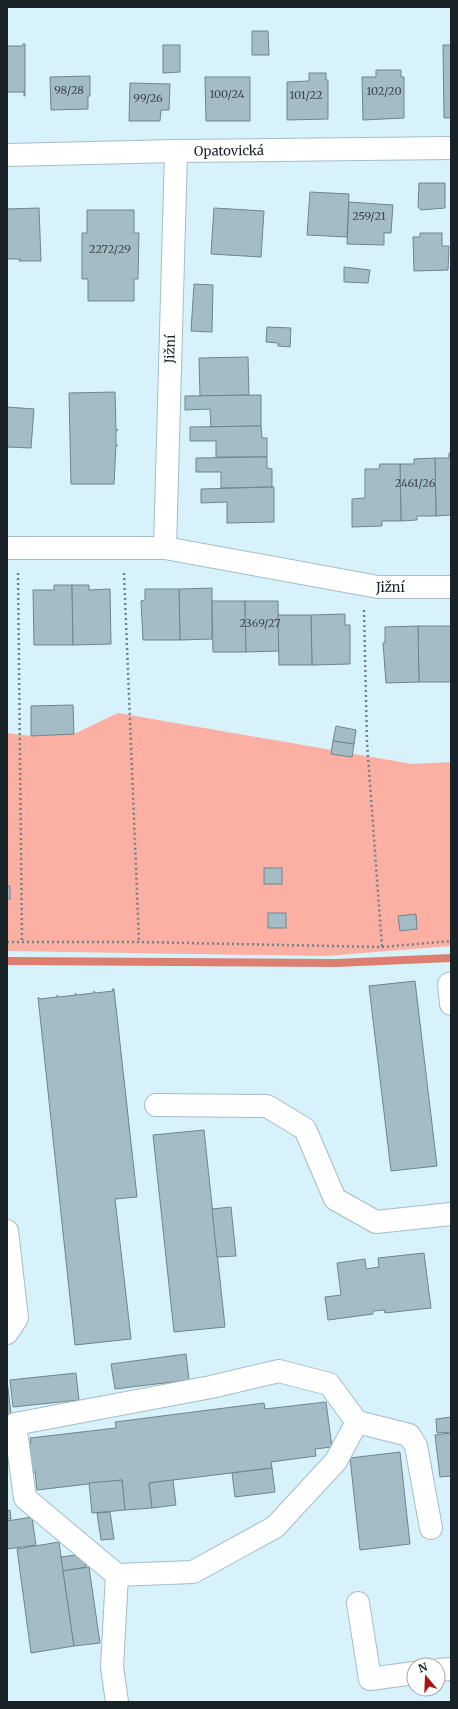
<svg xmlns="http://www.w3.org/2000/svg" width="458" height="1709" font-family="Merriweather,serif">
<rect width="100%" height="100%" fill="#d8f2fb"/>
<path fill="#fcb0a4" d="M118 713 412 764 451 762V946L326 956 7 951V733L31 736 74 734Z"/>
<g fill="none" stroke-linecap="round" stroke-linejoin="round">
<path stroke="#dc7e70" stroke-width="8" d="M7 961 336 963 451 958"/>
</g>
<g fill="#a4bcc6" stroke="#6e858d">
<path d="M252 31H268L269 55H252Z"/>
<path d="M23 44H25V96H24V92H7V46H23Z"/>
<path d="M163 45H180V72L163 73Z"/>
<path d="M443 45H451V118H444Z"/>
<path d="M376 70H401V77H404V118L363 120 362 77H376Z"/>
<path d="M309 73H326V80H328V119L287 120V82L309 81Z"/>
<path d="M90 76V96H88V109L51 110 50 77Z"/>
<path d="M205 77H250V121H206Z"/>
<path d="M130 83 170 84 169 110H161L160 121H129Z"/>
<path d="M419 183H445V208L421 210 418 207Z"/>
<path d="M310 192 349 194 347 237 307 235Z"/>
<path d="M349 202 393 205 391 233H384V245L347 244Z"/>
<path d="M39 208 41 261H19L20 259H7V209Z"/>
<path d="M214 208 264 211 261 257 211 254Z"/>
<path d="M87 210H134V233H139L138 279H134V301H88V279H82V233H87Z"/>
<path d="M420 233H442V246H449L448 270 414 271 413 237H420Z"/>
<path d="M344 267 370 270 368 283 344 282Z"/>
<path d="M194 284 213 285 212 332 191 331Z"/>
<path d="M267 327 291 328 290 347 278 346V343L266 342Z"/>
<path d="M248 357 249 395 200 396 199 358Z"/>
<path d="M115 392 116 430H118L116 431V444L118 446 116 445 114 484H71L69 393Z"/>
<path d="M261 395V426L211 427 210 409 185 410V396Z"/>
<path d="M7 407 34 409 31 448 7 447Z"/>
<path d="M261 426 262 438H267V457H216V441H190V427Z"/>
<path d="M449 453H451V515L436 516 435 458H449Z"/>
<path d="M267 457V468L272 469V487L221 488V472H196V458Z"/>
<path d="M435 458 436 516H417V520L401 521 400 464H414V459Z"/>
<path d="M380 464H400L401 521H382V526L352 527V499L365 498V469H379Z"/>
<path d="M274 487V522L227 523V502L201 503V489Z"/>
<path d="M54 585H72L73 645H34L33 590H54Z"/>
<path d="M72 585H89V590L110 589 111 644 73 645Z"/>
<path d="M212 588V639L180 640 179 589Z"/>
<path d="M145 589H179L180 640H143L141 601 145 600Z"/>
<path d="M212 601H245L246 652H213Z"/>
<path d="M245 601H278L279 651 246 652Z"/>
<path d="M345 614V625H350V664L312 665 311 615Z"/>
<path d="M278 615H311L312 665H279Z"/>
<path d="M418 626H451V682H419Z"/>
<path d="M418 626 419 682 386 683 383 643H385V627Z"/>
<path d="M73 705 74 734 31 736V706Z"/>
<path d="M336 726 356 730 354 744 333 741Z"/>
<path d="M333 741 354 744 352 757 331 754Z"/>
<rect x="264" y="868" width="18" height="16"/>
<rect x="7" y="886" width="3" height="13"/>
<rect x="268" y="913" width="18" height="15"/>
<path d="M416 914 417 929 400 931 398 916Z"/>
<path d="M415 981 437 1166 391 1171 369 986Z"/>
<path d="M112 989H114L137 1197 115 1199 131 1339 75 1345 38 997 40 999 57 997V995L59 997 76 995 75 993 77 995 94 993V991L96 993 113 991Z"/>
<path d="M204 1130 225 1327 174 1332 153 1135Z"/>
<path d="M231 1207 236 1256 217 1257 212 1209Z"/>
<path d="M424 1253 431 1308 385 1313 384 1310 373 1311V1314L328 1320 325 1297 341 1295 337 1263 365 1259 366 1269 379 1267 378 1258Z"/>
<path d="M186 1354 189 1380 115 1389 111 1364Z"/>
<path d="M76 1373 79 1400 13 1407 10 1380Z"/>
<path d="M7 1380 11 1414 7 1415Z"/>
<path d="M326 1402 332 1447 315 1449 316 1456 271 1462 272 1468 149 1483 152 1508 125 1510 122 1480 37 1490 35 1472 31 1473 27 1444 31 1443 30 1438 116 1428 115 1422 264 1403 265 1409Z"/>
<path d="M451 1417V1432L437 1433 436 1419Z"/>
<path d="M451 1433V1476L440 1477 435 1435Z"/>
<path d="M400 1452 410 1544 360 1550 350 1458Z"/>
<path d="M272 1468 275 1492 235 1497 232 1473Z"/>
<path d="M122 1480 125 1510 92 1513 89 1483Z"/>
<path d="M173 1480 176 1505 152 1508 149 1483Z"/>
<path d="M10 1510 11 1519H7V1511Z"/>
<path d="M110 1512 114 1539 101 1540 97 1513Z"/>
<path d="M32 1517 36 1545 7 1549V1521Z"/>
<path d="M59 1542 74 1646 31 1653 17 1549Z"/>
<path d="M84 1554 86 1567 63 1571 61 1557Z"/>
<path d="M89 1567 100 1643 74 1646 63 1571Z"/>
</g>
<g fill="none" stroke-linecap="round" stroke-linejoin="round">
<g stroke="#a4bdc6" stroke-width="24">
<g id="minor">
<path id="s1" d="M176 151 165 548 378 587H451"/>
<path id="s2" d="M7 155 176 151 451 148"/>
<path d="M7 548H165"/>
<path d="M449 984 451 1004"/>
<path d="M156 1105 267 1106 305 1129 335 1199 376 1222 451 1214"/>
<path d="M7 1231 17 1318 7 1333"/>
<path d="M279 1371 329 1384 357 1422 336 1461 275 1527 193 1572 117 1575 25 1498 15 1424 211 1387Z"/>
<path d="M357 1422 409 1435 416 1446 431 1528"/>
<path d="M358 1603 370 1679 414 1673"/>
<path d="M438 1670 451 1669"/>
<path d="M117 1702 112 1667 117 1575"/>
</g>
</g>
<g stroke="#708187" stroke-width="2.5" stroke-dasharray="2 3" stroke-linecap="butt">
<path d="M18 573 22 942"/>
<path d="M124 573 139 942"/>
<path d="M364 610 367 743 382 947"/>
<path d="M7 942H139L382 947 451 941"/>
</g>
<use href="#minor" stroke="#fff" stroke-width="22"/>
</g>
<g text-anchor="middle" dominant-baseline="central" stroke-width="4" stroke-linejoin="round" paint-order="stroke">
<g font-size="11" fill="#3c484e">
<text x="69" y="90">98/28</text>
<text x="384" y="91">102/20</text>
<text x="227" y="94">100/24</text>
<text x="306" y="95">101/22</text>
<text x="148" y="98">99/26</text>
<text x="369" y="216">259/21</text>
<text x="110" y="249">2272/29</text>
<text x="415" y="483">2461/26</text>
<text x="260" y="623">2369/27</text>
</g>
<g font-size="13" fill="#192226" stroke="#fff">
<text stroke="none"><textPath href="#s2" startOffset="222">Opatovická</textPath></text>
<text transform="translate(170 349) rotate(-88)">Jižní</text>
<text stroke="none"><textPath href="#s1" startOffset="626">Jižní</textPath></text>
</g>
</g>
<rect width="458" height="1709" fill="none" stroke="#192226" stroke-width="16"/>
<g transform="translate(426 1677) rotate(341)"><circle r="19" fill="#ffffff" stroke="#a3a7a8"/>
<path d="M0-3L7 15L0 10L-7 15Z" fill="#a8150d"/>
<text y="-6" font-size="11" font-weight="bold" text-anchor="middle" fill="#192226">N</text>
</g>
</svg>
